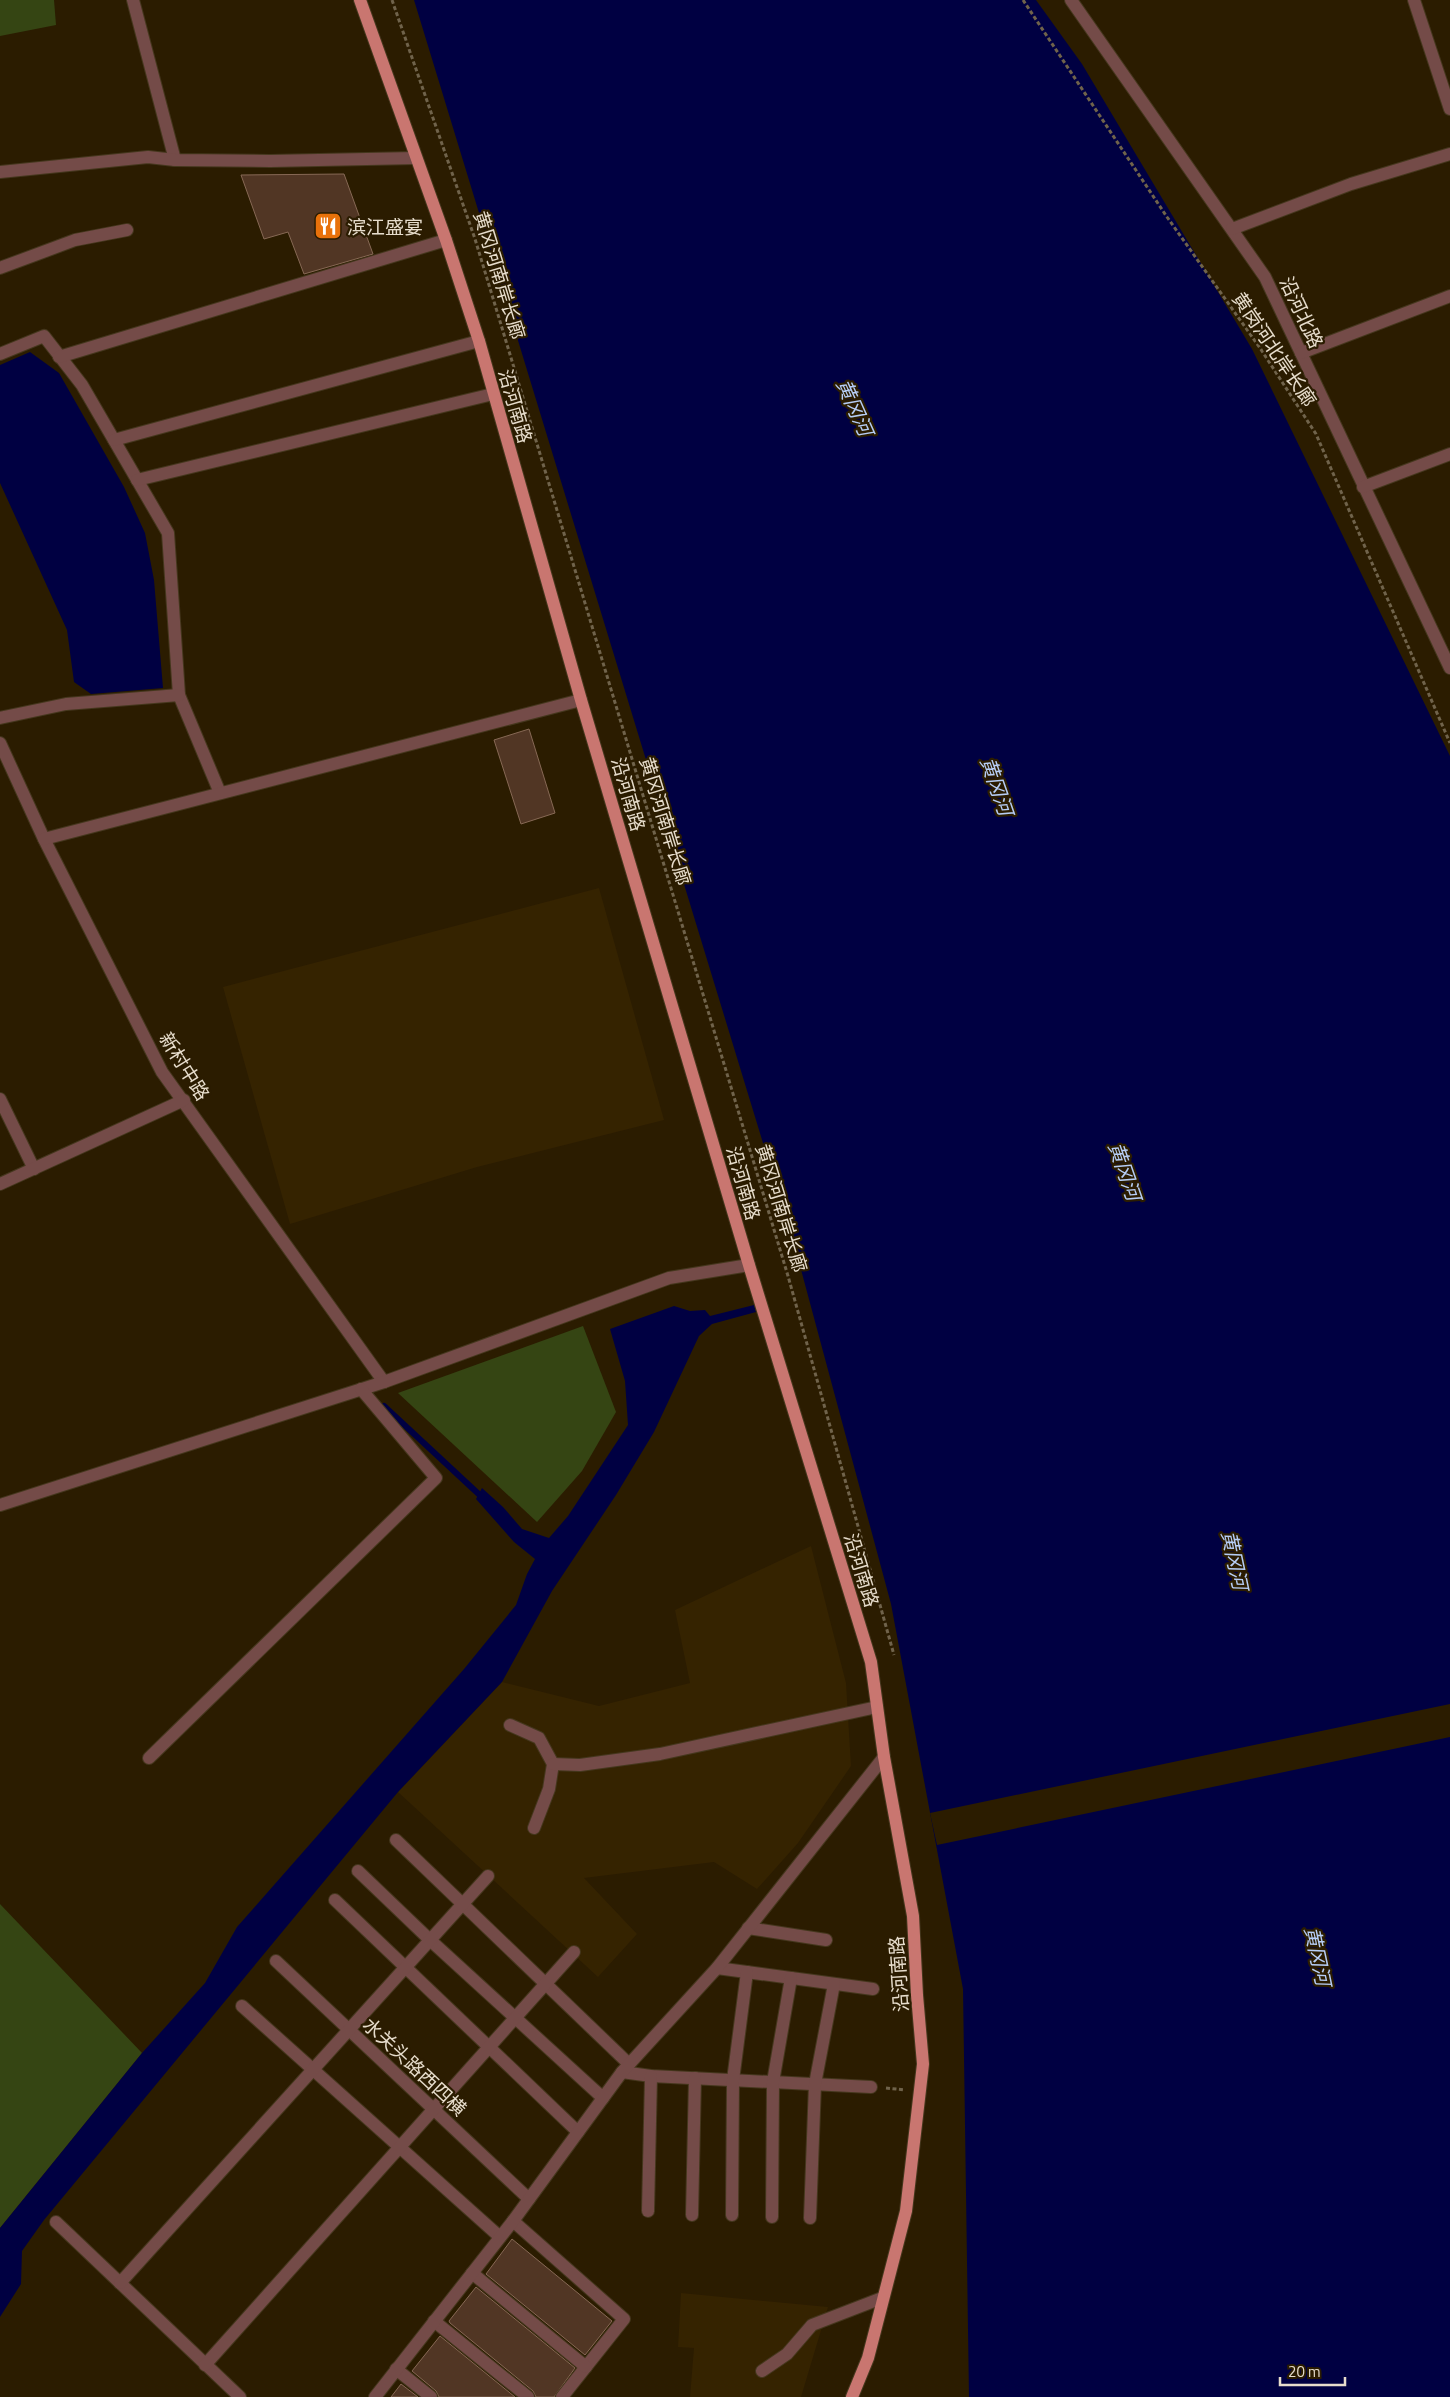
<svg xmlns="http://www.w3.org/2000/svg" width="1450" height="2397" font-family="'Titillium Web','Noto Sans SC',sans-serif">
<rect width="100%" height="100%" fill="#2b1c00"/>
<g fill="#352300">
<path d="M599 888 664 1120 477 1167 290 1224 223 987Z"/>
<path d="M811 1546 846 1683 851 1766 798 1843 757 1889 714 1862 584 1878 637 1934 598 1977 398 1792 502 1682 599 1706 690 1683 675 1610Z"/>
<path d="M681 2293 828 2307 801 2397H690L694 2348 678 2347Z"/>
</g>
<g fill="#354513">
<path d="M0 0H54L56 25 0 36Z"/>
<path d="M583 1326 616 1412 582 1471 537 1522 398 1393Z"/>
<path d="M0 1904 142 2053 0 2228Z"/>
</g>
<g fill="#000042">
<path d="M414 0H1036L1082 64 1252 349 1450 756V2397H969L963 1989 891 1604 796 1251Z"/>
<path d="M30 352 59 373 124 487 145 533 154 580 163 688 91 694 74 682 67 630 0 483V365Z"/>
<path d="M754 1305 756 1312 712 1324 699 1336 654 1432 616 1495 552 1591 502 1682 398 1792 44 2220 22 2251 21 2284 0 2317V2228L142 2053 205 1983 237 1927 464 1669 516 1605 527 1574 535 1559 514 1542 476 1499 482 1488 503 1507 522 1529 549 1538 568 1516 628 1425 625 1381 610 1329 674 1306 690 1311 705 1310 710 1316Z"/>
</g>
<path fill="#2b1c00" d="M1450 1704V1737L937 1845 930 1813Z"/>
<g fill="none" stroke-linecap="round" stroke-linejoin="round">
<path stroke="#000042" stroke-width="6" d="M384 1406 484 1499"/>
</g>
<g fill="#513624" stroke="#876955">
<path d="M344 174 373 254 304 274 288 232 264 239 241 175Z"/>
<path d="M529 729 555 813 521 824 494 740Z"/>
<path d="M512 2239 612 2321 585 2355 486 2274Z"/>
<path d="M476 2287 575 2368 554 2397H536L533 2391 450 2323 449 2321Z"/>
<path d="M440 2336 515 2397H439L436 2391 412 2371Z"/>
<path d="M401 2384 418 2397H391Z"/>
</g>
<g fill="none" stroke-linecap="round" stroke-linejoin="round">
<g stroke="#45371d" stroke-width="14">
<g id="minor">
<path d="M133 0 175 160"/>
<path d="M1071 0 1265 277 1450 668"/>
<path d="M1414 0 1450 109"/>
<path d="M0 172 148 157 175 160 270 161 416 158"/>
<path d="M1232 229 1351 184 1450 154"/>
<path d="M0 268 75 240 127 230"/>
<path d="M1301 353 1450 296"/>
<path d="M0 354 44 336 82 385 168 533 179 695 220 793"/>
<path d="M59 357 446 240"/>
<path d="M114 440 479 341"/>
<path d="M137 480 493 394"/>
<path d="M1363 487 1450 454"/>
<path d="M0 718 66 704 179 695"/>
<path d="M0 743 44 839 162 1072 384 1382"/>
<path d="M44 839 581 700"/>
<path d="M0 1099 34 1169"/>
<path d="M0 1184 184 1100"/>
<path d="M0 1505 384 1382 669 1278 749 1265"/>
<path d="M510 1725 539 1738 553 1764 549 1789 534 1828"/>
<path d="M149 1758 436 1478 361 1389"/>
<path d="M553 1764 580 1765 660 1754 877 1707"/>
<path d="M396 1840 629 2064"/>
<path d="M358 1871 430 1940 603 2098"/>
<path d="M335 1900 578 2132"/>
<path d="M748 1928 826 1940"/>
<path d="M276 1961 529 2199"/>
<path d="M717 1968 873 1989"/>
<path d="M242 2006 500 2237"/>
<path d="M622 2072 651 2076 871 2087"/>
<path d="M648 2211 651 2076"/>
<path d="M692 2215 695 2078"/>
<path d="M732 2215 733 2080 747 1972"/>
<path d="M772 2217 773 2082 791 1978"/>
<path d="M810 2218 815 2084 834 1984"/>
<path d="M513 2221 624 2319 562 2397"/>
<path d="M56 2222 240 2397"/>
<path d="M472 2273 586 2367"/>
<path d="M120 2283 488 1876"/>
<path d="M434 2321 528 2397"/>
<path d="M205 2365 574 1952"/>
<path d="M396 2369 431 2397"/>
<path d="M762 2371 787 2354 812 2325 882 2298"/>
<path d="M375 2397 513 2221 622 2072 717 1968 884 1757"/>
</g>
</g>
<g stroke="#45371d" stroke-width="14">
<path id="major" d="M360 0 446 240 479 341 581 700 749 1265 871 1662 884 1757 913 1916 917 1995 923 2064 906 2211 868 2358 852 2397"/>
</g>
<g stroke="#70634b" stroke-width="3" stroke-dasharray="4 2.5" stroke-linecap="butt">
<path d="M392 0 475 239 499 318 788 1276 894 1655"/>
<path d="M1023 0 1167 217 1260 348 1316 434 1450 743"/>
<path d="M886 2088 905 2090"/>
</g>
<use href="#minor" stroke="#744b48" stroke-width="12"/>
<use href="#major" stroke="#c97670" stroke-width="12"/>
</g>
<defs>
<g id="restaurant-square" transform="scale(1.4375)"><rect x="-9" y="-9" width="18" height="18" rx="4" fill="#e8710a" stroke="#2b1c00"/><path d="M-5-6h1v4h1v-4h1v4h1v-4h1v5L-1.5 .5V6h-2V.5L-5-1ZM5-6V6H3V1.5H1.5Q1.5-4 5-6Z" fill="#fff"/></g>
</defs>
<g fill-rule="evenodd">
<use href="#restaurant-square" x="328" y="226"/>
</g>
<g text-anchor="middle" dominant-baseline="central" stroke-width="4.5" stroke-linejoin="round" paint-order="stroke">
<g font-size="19" fill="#e7ddcc" stroke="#2b1c00" text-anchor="start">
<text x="347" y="226">滨江盛宴</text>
</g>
<g font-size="19" fill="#e7ddcc" stroke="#2b1c00">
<text transform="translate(500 275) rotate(73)">黄冈河南岸长廊</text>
<text transform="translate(1302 312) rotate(65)">沿河北路</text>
<text transform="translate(1275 349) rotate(56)">黄岗河北岸长廊</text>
<text transform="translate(516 406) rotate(74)">沿河南路</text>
<text transform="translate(629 794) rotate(74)">沿河南路</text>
<text transform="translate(666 821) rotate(73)">黄冈河南岸长廊</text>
<text transform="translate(185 1066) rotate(58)">新村中路</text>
<text transform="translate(744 1183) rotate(74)">沿河南路</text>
<text transform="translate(782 1208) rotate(73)">黄冈河南岸长廊</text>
<text transform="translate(862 1570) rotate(73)">沿河南路</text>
<text transform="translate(898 1974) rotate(-94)">沿河南路</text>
<text transform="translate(415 2066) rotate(43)">水关头路西四横</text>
</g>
<g font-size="20" font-style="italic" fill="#b6cdf5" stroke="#2b1c00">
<text transform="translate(855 407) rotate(66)">黄冈河</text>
<text transform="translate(997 786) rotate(71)">黄冈河</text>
<text transform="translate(1125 1171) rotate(71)">黄冈河</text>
<text transform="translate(1235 1560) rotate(78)">黄冈河</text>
<text transform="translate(1318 1956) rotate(78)">黄冈河</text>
</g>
</g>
<path d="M1280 2377v8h65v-8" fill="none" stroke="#e7ddcc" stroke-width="2.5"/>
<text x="1288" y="2377" font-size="15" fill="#e7ddcc" stroke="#2b1c00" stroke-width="4" paint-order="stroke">20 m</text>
</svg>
